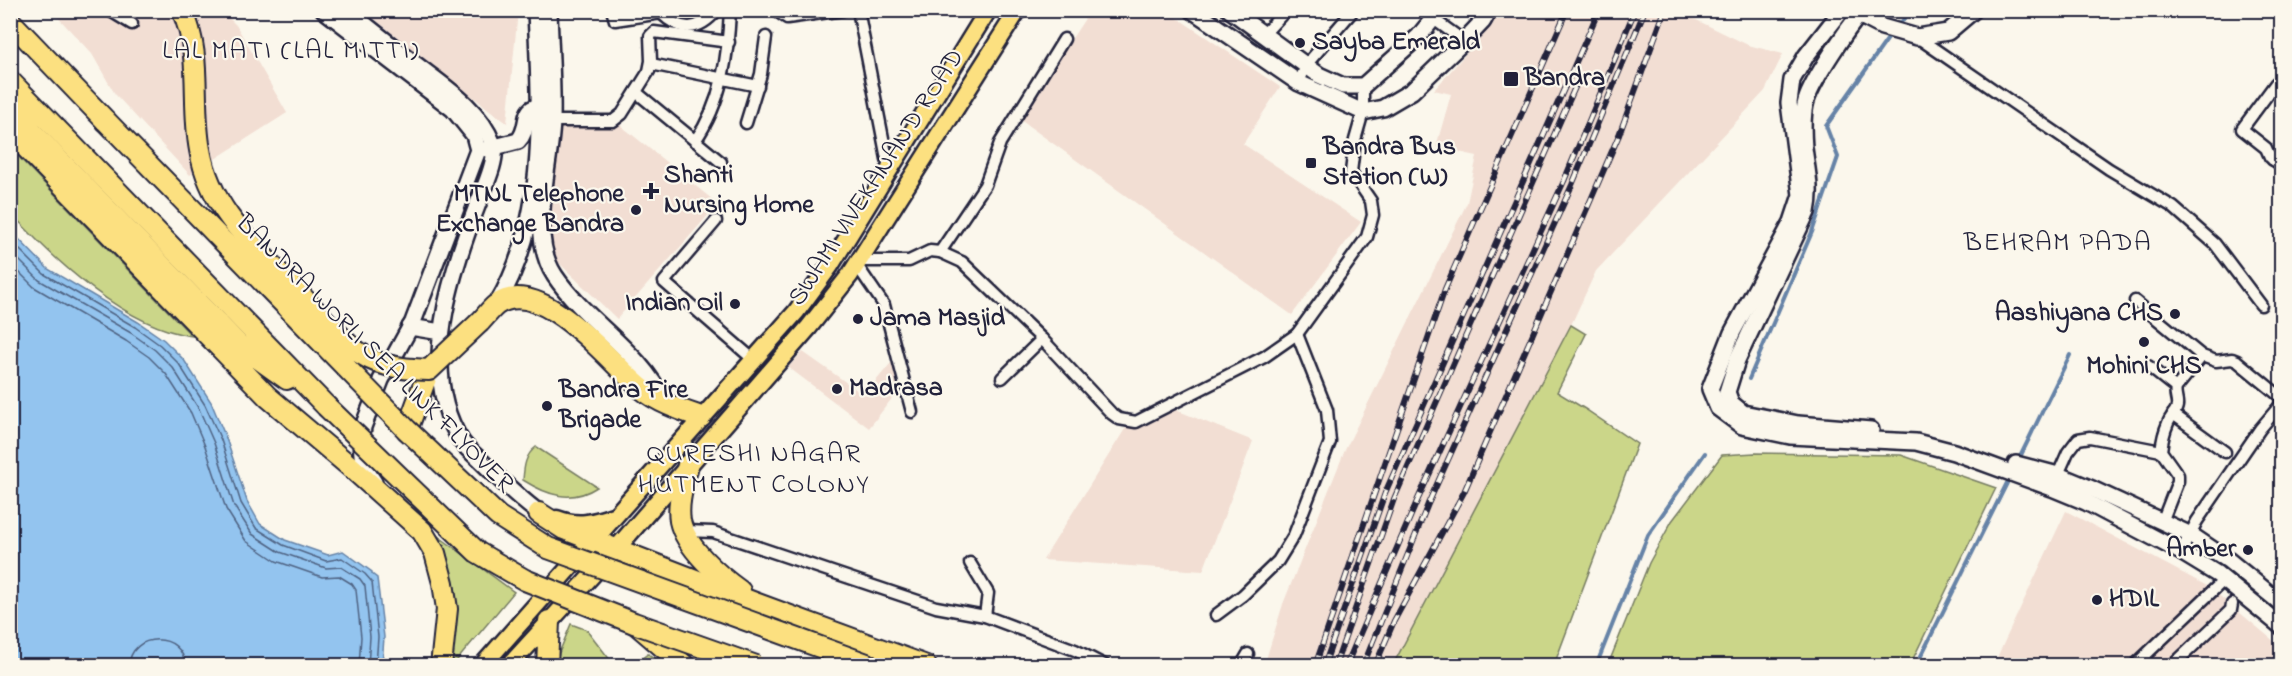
<svg xmlns="http://www.w3.org/2000/svg" width="2292" height="676" font-family="'Indie Flower',sans-serif">
<rect width="100%" height="100%" fill="#fbf7ec"/>
<filter id="ink" filterUnits="userSpaceOnUse"><feTurbulence type="fractalNoise" baseFrequency=".0167" numOctaves="2"/><feDisplacementMap in="SourceGraphic" scale="12" xChannelSelector="R" yChannelSelector="G"/><feConvolveMatrix kernelMatrix="1 2 1 2 8 2 1 2 1" color-interpolation-filters="sRGB"/></filter>
<g filter="url(#ink)">
<g fill="#f2ded3">
<path d="M52 11H222L236 25 287 113 190 175 115 94 92 54Z"/>
<path d="M364 11H518L507 123 487 108Z"/>
<path d="M1090 11H1167L1280 87 1243 144 1361 222 1292 315 1019 119Z"/>
<path d="M1499 11H1685L1684 14 1748 45 1783 54 1765 91 1596 271 1571 325 1393 665 1264 666 1283 604 1345 450 1467 203 1477 156 1436 147 1451 94 1434 90 1472 47Z"/>
<path d="M566 119 614 120 718 204 617 319 558 262 546 236 558 128Z"/>
<path d="M803 352 864 395 896 357 904 383 869 428 788 367Z"/>
<path d="M1171 408 1253 441 1203 571 1043 560 1125 429Z"/>
<path d="M2066 511 2209 587 2281 647V665L1993 666Z"/>
</g>
<g fill="#cbd689" stroke="#767c62" stroke-width="1.5">
<path d="M10 148 192 336C126 327 55 261 11 213Z"/>
<path d="M1571 325 1586 334 1557 392 1585 409 1637 444 1554 665H1393Z"/>
<path d="M536 447 597 487C571 504 547 495 523 480 524 467 525 455 536 447Z"/>
<path d="M1755 453 1901 455 1996 488 1910 665H1608L1649 563 1672 521 1722 455Z"/>
<path d="M434 533 514 592 453 665H447Z"/>
<path d="M571 624 587 630 614 665 556 666 559 653Z"/>
<path d="M648 654 665 665H632Z"/>
</g>
<path fill="#93c4ef" stroke="#6683a7" stroke-width="1.5" d="M11 231 48 269 138 322 164 340 184 360 211 402 226 438 247 501 260 524 285 540 328 555 343 551 372 572V574L377 578 384 637 382 665 176 666 156 661 145 666 11 665Z"/>
<g fill="none" stroke-linecap="round" stroke-linejoin="round">
<g stroke="#4f6383" stroke-width="1.5">
<path d="M10 240 44 274 135 327 160 345 179 364 205 405 221 440 241 503 256 528 283 545 326 561 342 558 365 574 372 582 378 637 376 666"/>
<path d="M10 251 39 280 131 333 155 350 173 368 199 409 214 443 234 506 252 534 280 552 326 568 341 567 360 579 365 586 370 637 368 666"/>
<path d="M10 263 34 287 126 341 149 357 166 374 191 413 205 446 226 509 246 541 276 561 322 577 339 576 352 584 356 590 361 637 359 666"/>
<path d="M129 666C130 631 184 631 185 666"/>
</g>
<g stroke="#6683a7" stroke-width="4">
<path d="M1898 26 1911 10"/>
<path d="M1749 379 1812 232 1838 157 1826 126 1889 37"/>
<path d="M2019 459 2070 355"/>
<path d="M1596 666 1648 535 1705 453"/>
<path d="M1916 666 2007 483"/>
</g>
<g stroke="#22223b" stroke-width="15">
<g id="street">
<path d="M109 10 132 24"/>
<path d="M612 10 615 20 661 13C680 32 699 32 717 10"/>
<path d="M775 10 787 18 843 10"/>
<path d="M858 10 889 169"/>
<path d="M1421 10 1464 41"/>
<path d="M1264 34 1286 10"/>
<path d="M1917 37 2109 169 2173 207 2215 244 2261 305"/>
<path d="M651 64 758 86"/>
<path d="M1299 83 1306 65 1351 13V10"/>
<path d="M2282 84 2276 83 2242 129 2266 148 2270 157 2282 166"/>
<path d="M636 92 721 162"/>
<path d="M552 121H613L622 114 649 71 651 61 650 36 654 32 729 42"/>
<path d="M746 123 761 74 766 37"/>
<path d="M695 141C722 103 728 56 730 10"/>
<path d="M2273 160 2282 149"/>
<path d="M716 221 664 282 754 360"/>
<path d="M940 252 985 185 1000 143 1064 39"/>
<path d="M858 261H909L930 251 940 252 962 262 1042 339 1112 414 1119 419 1136 422 1264 357 1297 334 1367 237 1373 215 1371 201 1351 172 1355 140 1363 112V86"/>
<path d="M856 264 884 305 912 412"/>
<path d="M2135 301 2202 356"/>
<path d="M2148 366 2176 388"/>
<path d="M1002 378 1042 339"/>
<path d="M2173 414 2225 452"/>
<path d="M2056 479 2068 452 2078 439 2090 437 2161 451"/>
<path d="M2162 522 2178 481V475L2161 451C2162 442 2164 432 2168 423 2170 417 2176 413 2177 406 2178 400 2174 395 2176 388L2202 356 2216 361 2232 359 2237 361 2282 398"/>
<path d="M685 531 713 532 936 607 985 616 1075 650 1106 666"/>
<path d="M2181 552 2197 521 2260 429 2282 403"/>
<path d="M970 563 988 593 985 616"/>
<path d="M1216 615 1243 595 1278 561 1294 535 1330 442 1327 410 1297 334"/>
<path d="M1241 666 1248 654"/>
<path d="M2134 666 2224 580"/>
<path d="M2172 666 2231 610 2232 604"/>
</g>
</g>
<g stroke="#22223b" stroke-width="20">
<g id="secondary">
<path d="M324 10 453 109 474 135 478 150 413 322 381 380 363 427 361 443 363 466 374 482"/>
<path d="M347 10C369 28 392 46 415 64 445 87 479 108 493 144 499 157 484 188 479 201 452 270 416 373 462 442 467 449 475 455 481 461 500 480 518 497 539 513"/>
<path d="M549 10C550 47 553 83 552 120 551 166 527 235 555 276 586 322 641 351 664 402"/>
<path d="M1192 10 1299 83 1363 112 1383 108 1412 91 1464 41 1483 21 1489 10"/>
<path d="M1230 10 1319 75 1343 86H1363L1419 36 1440 10"/>
<path d="M1842 10 1806 56 1792 80 1789 103 1801 195 1792 222 1732 333 1710 389 1718 408 1742 426 1790 436 1916 442 1954 452 2052 488 2086 502 2181 552 2217 574 2282 627"/>
<path d="M1863 10C1847 29 1813 79 1806 101 1802 114 1803 135 1804 148 1807 171 1812 189 1807 212L1737 360 1727 392 1731 403 1743 413 1798 424 1871 430"/>
<path d="M1859 15 1882 27 1917 37 1948 32 1974 10"/>
<path d="M487 149 518 141C533 125 517 107 546 105"/>
<path d="M497 304C549 217 540 108 536 10"/>
<path d="M410 327 441 332"/>
<path d="M2016 464 2058 475 2092 489 2191 535 2228 560 2282 604"/>
</g>
</g>
<g stroke="#22223b" stroke-width="21">
<g id="primary">
<path d="M557 519C578 527 593 523 613 516"/>
<path d="M482 666 796 312 830 266 988 10"/>
<path d="M509 666 616 549 809 327 850 275 1018 10"/>
</g>
</g>
<g stroke="#22223b" stroke-width="24">
<g id="highway">
<path d="M10 21 106 121"/>
<path d="M10 81 326 406"/>
<path d="M10 104 33 133 238 344 287 379"/>
<path d="M10 131 268 397 352 468 422 531 435 553 443 583 447 609 441 666"/>
<path d="M480 322C485 317 490 310 496 305 541 272 611 365 642 389 659 403 681 410 701 417"/>
<path d="M407 430 429 370"/>
<path d="M688 465C684 483 677 502 680 521 686 548 719 576 740 591"/>
<path d="M539 513 564 529 755 603 926 666"/>
<path d="M637 625 685 666"/>
<path d="M547 666 549 621"/>
</g>
</g>
<use href="#street" stroke="#fbf7ec" stroke-width="10"/>
<use href="#secondary" stroke="#fbf7ec" stroke-width="15"/>
<use href="#primary" stroke="#fce080" stroke-width="16"/>
<use href="#highway" stroke="#fce080" stroke-width="20"/>
<g stroke="#22223b" stroke-width="6">
<g id="rail">
<path d="M1315 666 1445 289 1567 10"/>
<path d="M1324 666 1385 493 1599 10"/>
<path d="M1335 666 1394 499 1576 85"/>
<path d="M1346 666 1418 499 1564 181 1635 10"/>
<path d="M1363 666 1428 504 1572 185 1645 10"/>
<path d="M1375 666 1394 621 1464 492 1619 135 1665 10"/>
</g>
</g>
<use href="#rail" stroke="#fbf7ec" stroke-width="4" stroke-dasharray="11" stroke-linecap="butt"/>
<g stroke="#22223b" stroke-width="24" stroke-linecap="butt">
<g id="highway-bridge">
<path d="M182 10C203 55 191 103 200 150 209 204 247 240 284 278 306 301 328 324 351 347 375 366 399 369 429 370L480 322"/>
<path d="M106 121 407 430 498 516 548 548 872 666"/>
<path d="M326 406 477 552 525 580 634 623 756 666"/>
</g>
</g>
<use href="#highway-bridge" stroke="#fce080" stroke-width="20"/>
</g>
</g>
<g fill="#22223b" stroke="#fbf7ec" stroke-width="2">
<circle cx="1300" cy="43" r="6"/>
<rect x="1503" y="71" width="16" height="16" rx="3"/>
<rect x="1305" y="157" width="12" height="12" rx="3"/>
<path d="M648 182h6v6h6v6h-6v6h-6v-6h-6v-6h6z"/>
<circle cx="636" cy="210" r="6"/>
<circle cx="735" cy="304" r="6"/>
<circle cx="2175" cy="314" r="6"/>
<circle cx="858" cy="319" r="6"/>
<circle cx="2144" cy="342" r="6"/>
<circle cx="837" cy="389" r="6"/>
<circle cx="547" cy="406" r="6"/>
<circle cx="2248" cy="550" r="6"/>
<circle cx="2097" cy="600" r="6"/>
</g>
<g text-anchor="middle" dominant-baseline="central" stroke-width="4.5" stroke-linejoin="round" paint-order="stroke">
<g font-size="26" font-weight="bold" fill="#22223b" stroke="#fbf7ec" text-anchor="start">
<text x="1312" y="43">Sayba Emerald</text>
<text x="1524" y="79">Bandra</text>
<text x="1323" y="148">Bandra Bus<tspan x="1323" dy="30">Station (W)</tspan></text>
<text x="664" y="176">Shanti<tspan x="664" dy="30">Nursing Home</tspan></text>
<text x="624" y="195" text-anchor="end">MTNL Telephone<tspan x="624" dy="30">Exchange Bandra</tspan></text>
<text x="723" y="304" text-anchor="end">Indian Oil</text>
<text x="2163" y="314" text-anchor="end">Aashiyana CHS</text>
<text x="870" y="319">Jama Masjid</text>
<text x="2144" y="367" text-anchor="middle">Mohini CHS</text>
<text x="849" y="389">Madrasa</text>
<text x="559" y="391">Bandra Fire<tspan x="559" dy="30">Brigade</tspan></text>
<text x="2236" y="550" text-anchor="end">Amber</text>
<text x="2109" y="600">HDIL</text>
</g>
<g font-size="26" fill="#22223b" stroke="#fbf7ec">
<text transform="translate(877 178) rotate(-57)">SWAMI VIVEKANAND ROAD</text>
<text transform="translate(374 354) rotate(45)">BANDRA WORLI SEA LINK FLYOVER</text>
</g>
<g font-size="27" letter-spacing="1.5" fill="#22223b" stroke="#fbf7ec">
<text x="291" y="51">LAL MATI (LAL MITTI)</text>
<text x="2058" y="243">BEHRAM PADA</text>
<text x="754" y="454">QURESHI NAGAR<tspan x="754" dy="31">HUTMENT COLONY</tspan></text>
</g>
</g>
<rect width="2292" height="676" fill="none" stroke="#fbf7ec" stroke-width="36"/>
<rect x="18" y="18" width="2256" height="640" fill="none" stroke="#22223b" stroke-width="2" filter="url(#ink)"/>
</svg>
